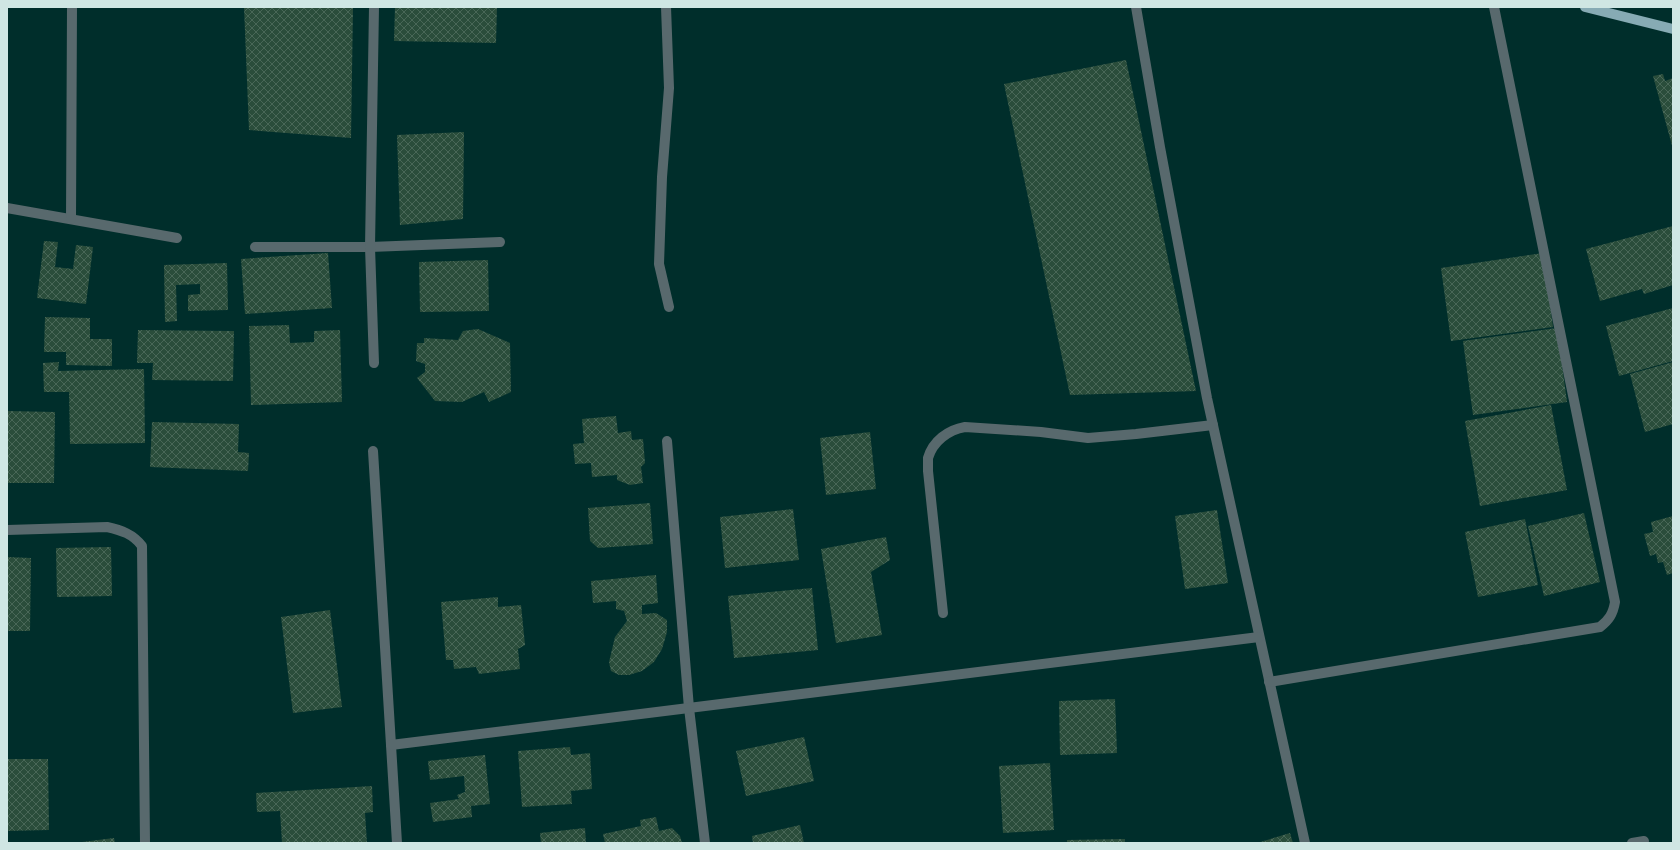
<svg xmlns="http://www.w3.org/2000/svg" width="1680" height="850" font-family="'Archivo Narrow',sans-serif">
<defs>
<pattern id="building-cross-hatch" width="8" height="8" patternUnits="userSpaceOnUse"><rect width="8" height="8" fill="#2a4d3b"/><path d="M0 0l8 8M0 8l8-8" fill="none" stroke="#486757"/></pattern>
</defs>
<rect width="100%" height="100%" fill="#002e2b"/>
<g fill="url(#building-cross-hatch)">
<path d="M244 7H353L351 138 249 130Z"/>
<path d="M395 7H497L496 43 394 41Z"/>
<path d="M1126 60 1196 391 1070 395 1004 84Z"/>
<path d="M1663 74 1665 81 1673 78V149L1653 76Z"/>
<path d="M464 132 463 219 400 225 397 135Z"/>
<path d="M1673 226V285L1644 294 1642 289 1600 301 1586 249Z"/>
<path d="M44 241 58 242 55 267 73 269 76 245 93 247 86 304 37 298Z"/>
<path d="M328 253 332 308 245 314 241 259Z"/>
<path d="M1543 253 1553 327 1451 341 1441 268Z"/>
<path d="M488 260 489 311 420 312 419 262Z"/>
<path d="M227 263 228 310 188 311V295L200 294V284L176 285 177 321 165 322 164 265Z"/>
<path d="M1673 308V361L1619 376 1606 326Z"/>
<path d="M45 317 90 318V339H112V366L66 365V352H44Z"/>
<path d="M289 325 290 343 314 342V331L340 330 342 402 251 405 249 326Z"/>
<path d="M1557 328 1567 402 1473 415 1463 341Z"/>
<path d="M478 329 510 343 511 392 489 402 484 392 462 402 435 401 417 378 425 372V364L416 361 417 343H424V338L458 340 463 331Z"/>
<path d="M138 330 234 331 233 381 152 380 153 363H137Z"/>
<path d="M59 362 58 371 144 369 145 443 70 444 69 392H44L43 363Z"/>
<path d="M1673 362V424L1645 432 1630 374Z"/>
<path d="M1551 405 1567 490 1480 506 1465 421Z"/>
<path d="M7 411 55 412 54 483H7Z"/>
<path d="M616 416 618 433 631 431 632 440 643 439 645 463 641 467 643 483 630 485 617 480V475L592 477 591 463 575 464 573 444 584 443 582 419Z"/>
<path d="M152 422 239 424 238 452 249 453 248 471 150 467Z"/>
<path d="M870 432 876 489 826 495 820 438Z"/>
<path d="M650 503 653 544 598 548 590 541 588 508Z"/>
<path d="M793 509 799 560 725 568 720 517Z"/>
<path d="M1217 510 1228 583 1185 589 1175 516Z"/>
<path d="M1584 513 1600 582 1544 596 1528 526Z"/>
<path d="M1673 516V573L1667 575 1663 562 1658 563 1656 554 1650 556 1644 534 1653 532 1651 522Z"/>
<path d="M1525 519 1538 585 1478 597 1465 532Z"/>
<path d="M886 537 890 560 871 572 882 635 836 643 821 549Z"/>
<path d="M111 547 112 596 57 597 56 548Z"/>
<path d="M7 557 31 558 30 631H7Z"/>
<path d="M656 575 658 603 642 605V614L656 613 667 620V632L662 649 654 662 642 671 629 675H619L611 671 609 662 615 637 627 621 624 611 616 609V601L593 603 591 581Z"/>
<path d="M812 588 818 650 734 658 728 596Z"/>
<path d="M498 597V607L521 605 525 645 518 649 520 669 479 674 476 667 454 669 453 660H446L441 602Z"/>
<path d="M330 610 342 707 293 713 281 617Z"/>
<path d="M1115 699 1117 753 1060 755 1059 701Z"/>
<path d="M804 737 814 781 746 796 736 751Z"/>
<path d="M570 747 571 755 590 753 592 789 571 791 572 804 522 807 518 751Z"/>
<path d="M485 755 490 804 471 806 472 817 433 822 430 803 459 799 457 795 465 792 464 776 430 780 428 761Z"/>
<path d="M7 759H48L49 830 7 831Z"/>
<path d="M1050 763 1054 830 1003 833 999 766Z"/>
<path d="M372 786 373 812 365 813 367 843H282L280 811 257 812 256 793Z"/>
<path d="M656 817 659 831 672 828 680 836 682 843H605L603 834 641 826 640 820Z"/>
<path d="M800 825 804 843H753L752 836Z"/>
<path d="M585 828 586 843H541L540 833Z"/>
<path d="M1290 833 1293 843H1257Z"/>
<path d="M114 838 115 843H82V842Z"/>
<path d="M1125 839V843H1067V840Z"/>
</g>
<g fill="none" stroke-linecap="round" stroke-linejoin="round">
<g stroke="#58696d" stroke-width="10">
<path d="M666 7 669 88 662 177 659 264 669 307"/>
<path d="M1136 7 1160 147 1207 398 1305 843"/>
<path d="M7 208 177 238"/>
<path d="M71 219 72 7"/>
<path d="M255 247H370L500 242"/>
<path d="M374 363 370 247 374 7"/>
<path d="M667 441 689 708 705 843"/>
<path d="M373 451 397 843"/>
<path d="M7 530 107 527C121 530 133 534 142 546L145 843"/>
<path d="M943 613 928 471C928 467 928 462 928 458 933 441 948 430 965 427L1041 432 1088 438 1136 434 1213 425"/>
<path d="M1269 682 1600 627C1609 620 1613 614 1615 602L1494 7"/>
<path d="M391 745 1259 637"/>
<path d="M1632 843 1644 841"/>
</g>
<path stroke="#87abb4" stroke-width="10" d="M1585 7 1673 29"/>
</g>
<rect width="1680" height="850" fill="none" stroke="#cfe6e3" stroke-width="16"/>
</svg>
